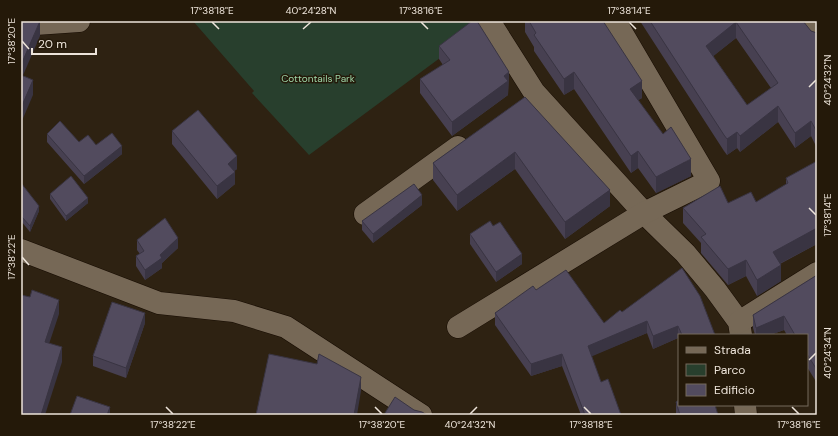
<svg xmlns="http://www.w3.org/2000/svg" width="838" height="436" font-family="'DM Sans',sans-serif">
<rect width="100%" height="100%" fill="#2e2212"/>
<path fill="#283f2d" d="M193 21H469L475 32 309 155 252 93 254 91Z"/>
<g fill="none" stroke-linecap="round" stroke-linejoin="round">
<g stroke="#160b01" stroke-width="23">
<g id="minor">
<path d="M489 21 534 92 644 213 685 253 715 289 739 322 741 335"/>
<path d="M807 21 817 36"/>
<path d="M21 25 79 21"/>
<path d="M365 214 458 147"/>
<path d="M21 250 159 303 234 311 286 327 421 415"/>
<path d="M739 322 817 273"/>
<path d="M458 327 644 213 709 181 615 21"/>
<path d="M745 405 746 415"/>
</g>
</g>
<use href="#minor" stroke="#766856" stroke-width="22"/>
</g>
<g fill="#474051" fill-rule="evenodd">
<path d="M525 21H603L642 98 638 100 691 176 656 193 638 168 631 173 574 89 564 95 534 51V47L525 32Z"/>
<path d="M640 21H797L811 31 817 33V148L811 136 795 148 778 122 740 152 737 148 727 155 724 151ZM736 38 771 88 747 105 713 56Z"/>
<path d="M439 46 509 72 508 95 452 136 420 93V79L443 65 439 59Z"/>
<path d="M525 97 610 206 565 239 515 169 457 211 433 180V163Z"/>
<path d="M172 131 237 169 234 171 235 184 217 199 172 144Z"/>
<path d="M47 134 79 142 96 145 122 154 84 184 47 142Z"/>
<path d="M786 178 817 244 780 264 781 281 757 296 746 276 728 285 701 253V243L683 223V208L728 203 756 202 786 185Z"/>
<path d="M21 183 39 211 30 232 21 221Z"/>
<path d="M50 194 88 203 66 221 50 199Z"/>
<path d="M422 205 373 243 362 230V221Z"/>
<path d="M470 234 522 264 496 282 470 244Z"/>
<path d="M137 240 178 248 162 263V268L145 280 136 266V256L140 254 137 250Z"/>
<path d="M817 275V383L807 367V335H787L784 330 770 335H755L753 328V315Z"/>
<path d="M536 290 604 323 622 312 715 335H679V340L678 338 653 349 647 333 591 356 601 382 621 415H581L562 366 531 376 495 325V313Z"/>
<path d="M145 323 126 378 93 366V356Z"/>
<path d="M676 402 718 415H676Z"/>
<path d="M414 410 427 415H385V413Z"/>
</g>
<g fill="#393442">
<path d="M40 21V36L21 80V65Z"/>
<path d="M736 22V38L706 62V46Z"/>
<path d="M509 72 508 95 452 136V122Z"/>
<path d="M574 72V89L564 95V79Z"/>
<path d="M33 80V95L21 123V108Z"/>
<path d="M642 81V98L630 105V89Z"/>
<path d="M778 106V122L740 152V136Z"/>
<path d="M811 121V136L795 148V133Z"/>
<path d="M737 132V148L727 155V139Z"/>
<path d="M122 146V154L84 184V176Z"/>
<path d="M638 151V168L631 173V156Z"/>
<path d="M515 152V169L457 211V195Z"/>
<path d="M237 156V169L228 176V164Z"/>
<path d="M691 159V176L656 193V177Z"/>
<path d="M235 172V184L217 199V186Z"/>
<path d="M610 190V206L565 239V222Z"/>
<path d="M422 195V205L373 243V234Z"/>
<path d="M88 198V203L66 221V216Z"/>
<path d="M39 206V211L30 232V226Z"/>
<path d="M817 228V244L773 267V252Z"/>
<path d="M178 238V248L162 263V268L145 280V270Z"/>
<path d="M522 254V264L496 282V272Z"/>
<path d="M746 260V276L728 285V269Z"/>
<path d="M781 265V281L757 296V280Z"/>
<path d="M59 300V314L45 356V342Z"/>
<path d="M145 313V323L126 378V368Z"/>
<path d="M784 316V330L770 335H756V328Z"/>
<path d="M647 321V333L588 358V346Z"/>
<path d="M678 326V338L653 349V336Z"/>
<path d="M62 347V362L45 415H41Z"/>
<path d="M562 354V366L531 376V364Z"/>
<path d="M361 377V391L357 415H354Z"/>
<path d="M110 407V415H107Z"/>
</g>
<g fill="#524b5e" stroke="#393442" fill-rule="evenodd">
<path d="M21 21H40L21 65Z"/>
<path d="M472 21H477L509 72 504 76 508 81 452 122 420 79 450 60 439 46Z"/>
<path d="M529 21H603L642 81 630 89 663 134 671 127 691 159 656 177 638 151 631 156 574 72 564 79 534 35 536 33Z"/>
<path d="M650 21H797V22L799 21H803L811 31 817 33V132L811 121 795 133 778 106 740 136 737 132 727 139 724 135ZM736 22 778 83 747 105 706 46Z"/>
<path d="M21 75 33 80 21 108Z"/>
<path d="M525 97 610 190 565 222 515 152 457 195 433 163Z"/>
<path d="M198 110 237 156 228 164 235 172 217 186 172 131Z"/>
<path d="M60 121 79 142 88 135 96 145 112 133 122 146 84 176 47 134Z"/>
<path d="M817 161V228L773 252 781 265 757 280 746 260 728 269 701 237 706 234 683 208 720 186 728 203 751 192 756 202 788 183 786 178Z"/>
<path d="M71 176 88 198 66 216 50 194Z"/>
<path d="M21 183 39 206 30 226 21 216Z"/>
<path d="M414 184 422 195 373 234 362 221Z"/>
<path d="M165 218 178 238 160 255 162 258 145 270 136 256 144 251 137 240Z"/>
<path d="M490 221 493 226 500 222 522 254 496 272 470 234Z"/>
<path d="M682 268 700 296 715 335H682L678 326 653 336 647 321 588 346 601 382 608 379 621 415H585L562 354 531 364 495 313 533 286 536 290 566 270 604 323 620 310 622 312Z"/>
<path d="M817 275V370L807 354V335H795L784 316 756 328 753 315Z"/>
<path d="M32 290 59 300 45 342 62 347 41 415H21V295L30 297Z"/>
<path d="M112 302 145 313 126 368 93 356Z"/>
<path d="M269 354 317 364 319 354 361 377 354 415H256Z"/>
<path d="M77 396 110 407 107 415H70Z"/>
<path d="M395 397 414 410 422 412 427 415H390L385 413Z"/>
<path d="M679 400V405H715L718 415H680L676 402Z"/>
</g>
<path fill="none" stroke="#ede4da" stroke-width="1.5" d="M212 22 219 29M421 22 428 29M629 22 636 29M303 29 311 22M22 41 29 49M809 87 816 80M809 208 816 215M22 257 29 265M809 360 816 353M166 407 173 414M375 407 382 414M584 407 591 414M792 407 799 414M470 414 477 407"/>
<g text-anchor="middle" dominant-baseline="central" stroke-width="3" stroke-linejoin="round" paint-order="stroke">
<g font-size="10" fill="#9ed6a9" stroke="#241909">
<text x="318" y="78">Cottontails Park</text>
</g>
</g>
<rect width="838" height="436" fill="none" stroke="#241909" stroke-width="44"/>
<rect x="678" y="334" width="130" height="72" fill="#241909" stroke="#746a5d"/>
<rect x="686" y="347" width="20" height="6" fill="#766856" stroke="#746a5d"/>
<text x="714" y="354" font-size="12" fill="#ede4da">Strada</text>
<rect x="686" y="364" width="20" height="12" fill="#283f2d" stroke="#746a5d"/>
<text x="714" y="374" font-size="12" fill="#ede4da">Parco</text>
<rect x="686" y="384" width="20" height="12" fill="#524b5e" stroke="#746a5d"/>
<text x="714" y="394" font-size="12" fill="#ede4da">Edificio</text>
<path d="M32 48v6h64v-6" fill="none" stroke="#ede4da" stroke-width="2"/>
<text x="38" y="48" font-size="12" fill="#ede4da" stroke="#241909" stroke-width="3" paint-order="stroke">20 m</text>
<rect x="22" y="22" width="794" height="392" fill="none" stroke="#ede4da" stroke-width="1.5"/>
<g font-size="10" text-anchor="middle" fill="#ede4da">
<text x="212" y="14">17°38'18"E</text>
<text x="311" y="14">40°24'28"N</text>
<text x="421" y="14">17°38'16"E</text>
<text x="629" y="14">17°38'14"E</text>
<text transform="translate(11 41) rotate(-90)" y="4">17°38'20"E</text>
<text transform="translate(827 80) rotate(-90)" y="4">40°24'32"N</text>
<text transform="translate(827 215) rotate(-90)" y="4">17°38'14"E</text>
<text transform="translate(11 257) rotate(-90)" y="4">17°38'22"E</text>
<text transform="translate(827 353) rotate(-90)" y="4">40°24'34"N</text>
<text x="173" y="428">17°38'22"E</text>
<text x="382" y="428">17°38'20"E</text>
<text x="470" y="428">40°24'32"N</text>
<text x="591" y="428">17°38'18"E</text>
<text x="799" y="428">17°38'16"E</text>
</g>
</svg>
